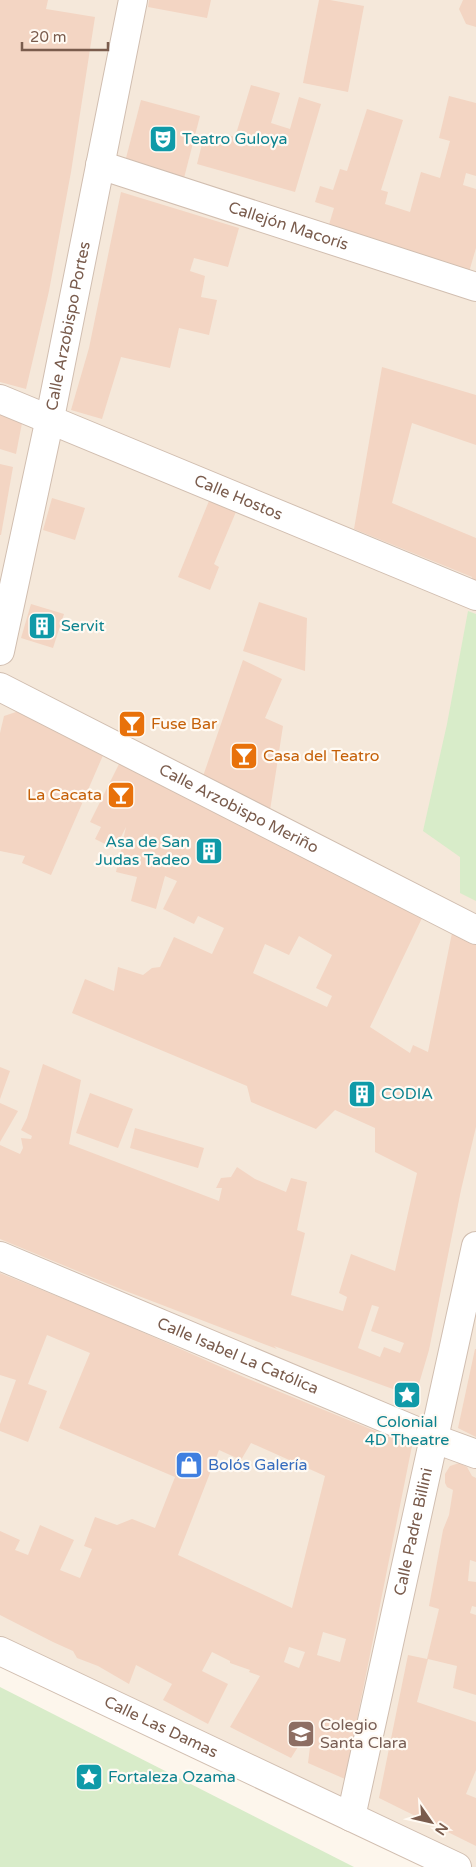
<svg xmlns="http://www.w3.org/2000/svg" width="476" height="1867" font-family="'Varela Round',sans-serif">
<rect width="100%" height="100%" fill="#fdf6ec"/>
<path fill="#f5e8da" d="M0 0H476V1867H457L0 1651Z"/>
<g fill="#d8ecc9">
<path d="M468 611 476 614V901L460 893V857L423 831 447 724Z"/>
<path d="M0 1687 354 1867H0Z"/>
</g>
<g fill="#f3d5c3" fill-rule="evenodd">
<path d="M0 0H48L46 9 95 17 71 172 49 291 26 389 0 382Z"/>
<path d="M149 0H211L207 18 148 7Z"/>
<path d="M319 0H330L364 6 348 92 303 83Z"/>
<path d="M463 0H476V27L466 24 459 9Z"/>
<path d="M251 85 280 93 271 123 290 129 299 97 321 104 295 192 197 164 203 140 220 145 224 134 235 137Z"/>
<path d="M449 96 476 103V176L466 173 463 185 476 189V248L469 272 328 228 334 208 315 202 320 186 333 190 340 169 347 171 367 109 403 120 381 190 388 192 385 204 410 212 421 172 440 178 450 141 439 138Z"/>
<path d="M141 100 200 116 184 178 125 162Z"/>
<path d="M121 192 239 228 228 267 194 258 190 271 205 276 201 297 217 300 209 335 179 328 170 368 121 357 102 419 71 410 89 348Z"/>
<path d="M382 367 476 395V445L412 423 392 503 476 538V591L469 589 472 577 354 529Z"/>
<path d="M0 414 22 423 16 454 0 449Z"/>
<path d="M0 464 13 467 1 535H0Z"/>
<path d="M211 496 238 507 214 564 219 567 210 590 178 577Z"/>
<path d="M52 498 85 508 75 540 43 530Z"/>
<path d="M259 602 307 618 305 671 243 651Z"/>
<path d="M31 604 64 614 53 648 21 638Z"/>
<path d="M243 660 282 679 265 718 283 726 269 817 200 785Z"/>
<path d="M19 711 104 753 51 875 22 863 25 856 0 851V733L4 716Z"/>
<path d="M120 762 423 916 370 1027 410 1053 413 1045 428 1052 453 928 476 941V1127L461 1190 429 1350 415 1397 274 1346 277 1349 123 1290 0 1239V1145L20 1154 23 1148 21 1138 31 1139 32 1136 21 1130 27 1118 43 1064 81 1080 69 1144 219 1201 222 1188H216L221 1178 231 1177 237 1167 255 1179 286 1192 291 1178 307 1182 297 1230 305 1233 291 1295 343 1311 347 1297 339 1293 351 1254 395 1271 417 1173 375 1152V1128L335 1110 316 1129 251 1102 247 1086 72 1013 85 979 114 991 118 967 143 975 152 968 160 967 174 937 212 954 224 928 198 916 194 924 163 909 177 881 165 876 156 909 131 901 137 877 116 872 126 827 115 849 95 839 101 827 90 822ZM299 936 332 955 316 988 332 996 327 1007 253 973 265 944 289 955ZM372 1305 379 1307 371 1331 404 1343 400 1353 384 1347 380 1357 358 1348Z"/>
<path d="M0 1067 10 1071 0 1099Z"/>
<path d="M90 1093 133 1109 118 1148 76 1133Z"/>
<path d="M0 1103 18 1111 0 1142Z"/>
<path d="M135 1128 204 1148 198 1168 130 1148Z"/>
<path d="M0 1273 106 1316 246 1378 412 1446 345 1779 308 1763 313 1723 291 1758 230 1727 260 1676 249 1672 250 1670 230 1663V1661L212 1652 202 1671 228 1684 208 1724 163 1700 172 1684 136 1665 129 1684 98 1666 77 1658 73 1651 53 1642 0 1615V1531L20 1540 15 1550 28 1555 40 1525 74 1540 60 1570 80 1578 92 1549 84 1546 95 1517 117 1525 132 1519 155 1528 175 1477 59 1428 90 1353 47 1335 28 1384 47 1391 28 1442 0 1431V1424L16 1380 0 1375ZM251 1443 325 1476 292 1608 178 1555 219 1450 241 1460ZM323 1632 346 1639 340 1662 317 1655ZM289 1647 305 1652 299 1668 284 1662Z"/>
<path d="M475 1349H476V1437L458 1428Z"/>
<path d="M459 1463 467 1467 472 1476 476 1478V1562L470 1560 468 1581 476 1582V1607L472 1606 470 1613 476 1615V1695L453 1688 457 1666 428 1659 417 1702 476 1722V1770L466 1794 476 1798V1846L379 1798 408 1655 427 1659 439 1609 429 1606 443 1530 449 1515 453 1490 447 1487 445 1483V1474L450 1466Z"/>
</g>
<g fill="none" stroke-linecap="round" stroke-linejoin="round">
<g stroke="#d1beb0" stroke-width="30">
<g id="minor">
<path id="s1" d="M100 165 476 287"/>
<path id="s2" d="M0 399 476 596"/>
<path id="s3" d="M0 651 50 418 133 0"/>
<path id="s4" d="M0 687 476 930"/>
<path id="s5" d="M0 1256 435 1439 476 1454"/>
<path id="s6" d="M0 1651 457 1867"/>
<path id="s7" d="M351 1817 476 1246"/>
</g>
</g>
<use href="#minor" stroke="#fff" stroke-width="28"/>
</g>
<defs>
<g id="theatre-square" transform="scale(1.4375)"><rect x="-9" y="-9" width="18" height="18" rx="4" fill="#0f9aa8" stroke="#fffaf3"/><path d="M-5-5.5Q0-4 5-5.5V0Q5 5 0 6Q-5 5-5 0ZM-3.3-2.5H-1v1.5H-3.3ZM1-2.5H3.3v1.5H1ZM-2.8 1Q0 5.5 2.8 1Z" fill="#fff"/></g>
<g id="building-square" transform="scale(1.4375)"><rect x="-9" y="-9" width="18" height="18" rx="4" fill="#0f9aa8" stroke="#fffaf3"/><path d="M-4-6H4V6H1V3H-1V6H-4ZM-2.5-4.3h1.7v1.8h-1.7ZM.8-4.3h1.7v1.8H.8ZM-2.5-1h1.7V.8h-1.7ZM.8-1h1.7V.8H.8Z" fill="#fff"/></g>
<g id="bar-square" transform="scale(1.4375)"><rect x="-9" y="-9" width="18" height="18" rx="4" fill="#e8710a" stroke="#fffaf3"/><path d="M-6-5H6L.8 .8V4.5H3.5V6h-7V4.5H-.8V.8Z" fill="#fff"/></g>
<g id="sight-square" transform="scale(1.4375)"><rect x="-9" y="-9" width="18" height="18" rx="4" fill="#0f9aa8" stroke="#fffaf3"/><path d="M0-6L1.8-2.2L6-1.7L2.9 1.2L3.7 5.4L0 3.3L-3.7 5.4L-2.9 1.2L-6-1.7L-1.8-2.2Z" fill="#fff"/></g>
<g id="shop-square" transform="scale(1.4375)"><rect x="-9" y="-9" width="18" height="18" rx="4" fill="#3f7fe0" stroke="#fffaf3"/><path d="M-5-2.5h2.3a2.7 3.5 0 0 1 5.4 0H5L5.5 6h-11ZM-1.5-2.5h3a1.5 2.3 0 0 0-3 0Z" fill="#fff"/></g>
<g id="school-square" transform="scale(1.4375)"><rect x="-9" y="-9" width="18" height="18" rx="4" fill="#8d6e63" stroke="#fffaf3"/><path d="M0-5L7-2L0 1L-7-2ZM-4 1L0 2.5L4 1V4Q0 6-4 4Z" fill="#fff"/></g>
</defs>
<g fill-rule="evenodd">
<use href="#theatre-square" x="163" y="139"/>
<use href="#building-square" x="42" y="626"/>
<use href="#bar-square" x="132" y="724"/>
<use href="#bar-square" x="244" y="756"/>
<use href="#bar-square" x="121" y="795"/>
<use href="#building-square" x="209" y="851"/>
<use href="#building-square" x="362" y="1094"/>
<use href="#sight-square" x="407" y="1395"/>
<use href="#shop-square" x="189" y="1465"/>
<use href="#school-square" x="301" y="1734"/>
<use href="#sight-square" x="89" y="1777"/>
</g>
<g text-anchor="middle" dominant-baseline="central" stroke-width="4.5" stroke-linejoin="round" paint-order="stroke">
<g font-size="16" fill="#0d838f" stroke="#fffaf3" text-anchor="start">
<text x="182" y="139">Teatro Guloya</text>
<text x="61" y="626">Servit</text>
<text x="190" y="842" text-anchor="end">Asa de San<tspan x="190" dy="18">Judas Tadeo</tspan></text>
<text x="381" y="1094">CODIA</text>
<text x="407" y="1422" text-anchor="middle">Colonial<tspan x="407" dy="18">4D Theatre</tspan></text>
<text x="108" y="1777">Fortaleza Ozama</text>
</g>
<g font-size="16" fill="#7a5c4d" stroke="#fffaf3">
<text stroke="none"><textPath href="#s1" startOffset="198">Callejón Macorís</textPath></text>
<text stroke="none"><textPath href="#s3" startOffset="332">Calle Arzobispo Portes</textPath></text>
<text stroke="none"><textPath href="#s2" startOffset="258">Calle Hostos</textPath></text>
<text stroke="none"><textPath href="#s4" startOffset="268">Calle Arzobispo Meriño</textPath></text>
<text stroke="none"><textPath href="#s5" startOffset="258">Calle Isabel La Católica</textPath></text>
<text stroke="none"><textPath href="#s7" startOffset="292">Calle Padre Billini</textPath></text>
<text stroke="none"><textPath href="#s6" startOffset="178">Calle Las Damas</textPath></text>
</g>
<g font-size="16" fill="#c56008" stroke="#fffaf3" text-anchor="start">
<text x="151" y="724">Fuse Bar</text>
<text x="263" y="756">Casa del Teatro</text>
<text x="102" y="795" text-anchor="end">La Cacata</text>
</g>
<g font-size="16" fill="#366cbe" stroke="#fffaf3" text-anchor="start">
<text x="208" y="1465">Bolós Galería</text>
</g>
<g font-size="16" fill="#785e54" stroke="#fffaf3" text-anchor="start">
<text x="320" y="1725">Colegio<tspan x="320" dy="18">Santa Clara</tspan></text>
</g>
</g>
<g transform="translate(431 1822) rotate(124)" stroke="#fffaf3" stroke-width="4" paint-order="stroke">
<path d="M0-4L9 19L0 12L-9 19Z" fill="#7a5c4d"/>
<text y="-8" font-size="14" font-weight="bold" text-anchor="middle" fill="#7a5c4d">N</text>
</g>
<path d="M22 42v8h86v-8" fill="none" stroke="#7a5c4d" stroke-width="2.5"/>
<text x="30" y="42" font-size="15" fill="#7a5c4d" stroke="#fffaf3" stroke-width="4" paint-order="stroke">20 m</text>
</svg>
